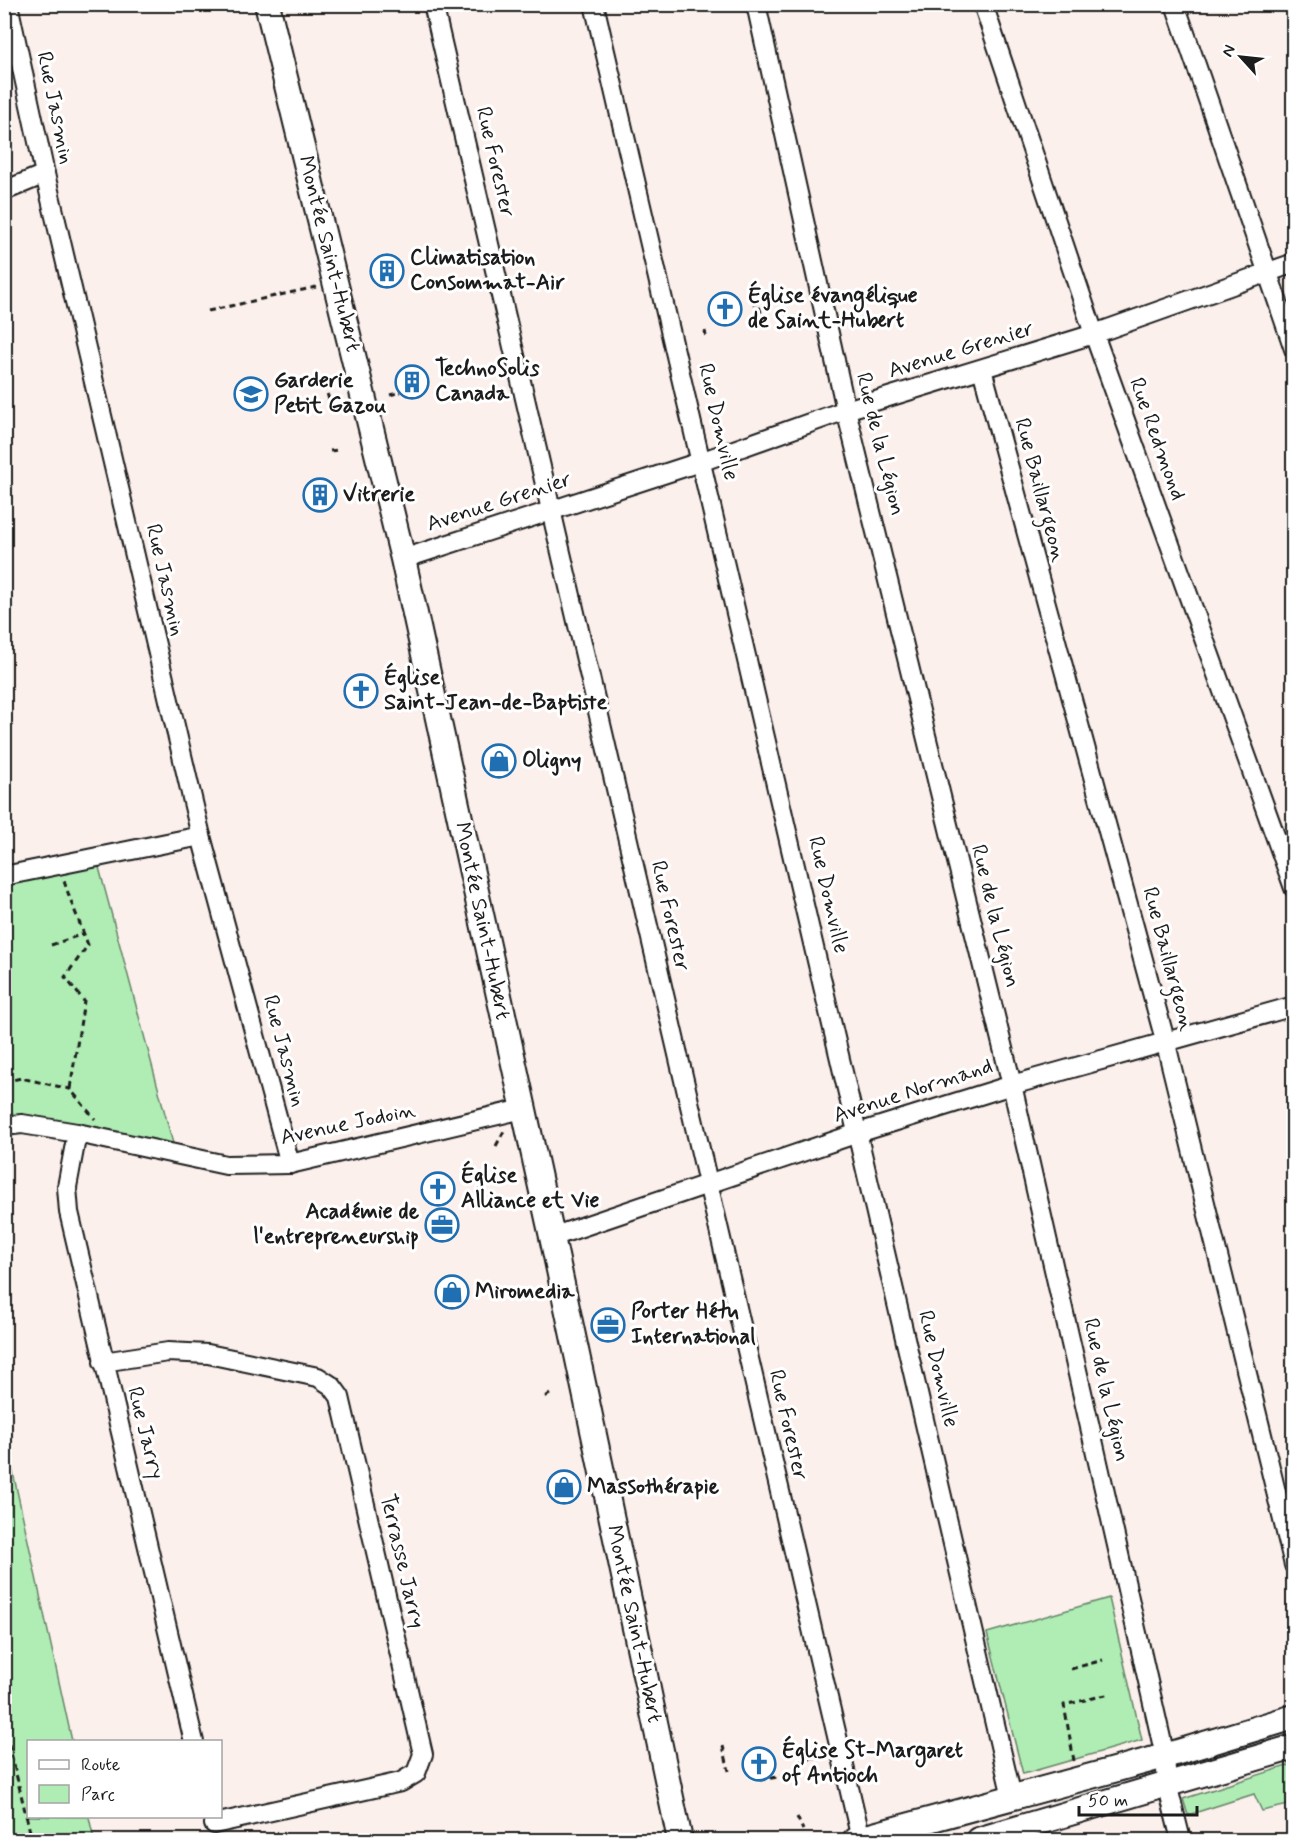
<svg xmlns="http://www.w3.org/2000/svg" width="1298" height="1845" font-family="Mynerve,sans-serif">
<rect width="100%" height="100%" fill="#fbf0ec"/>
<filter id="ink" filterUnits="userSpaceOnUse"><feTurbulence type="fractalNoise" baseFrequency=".0167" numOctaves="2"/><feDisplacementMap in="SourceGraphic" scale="12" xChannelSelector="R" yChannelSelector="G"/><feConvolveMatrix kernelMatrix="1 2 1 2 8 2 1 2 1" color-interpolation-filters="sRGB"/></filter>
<g filter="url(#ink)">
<g fill="#afedb4" stroke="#668468" stroke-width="1.5">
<path d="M97 860 175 1151 5 1121V878Z"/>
<path d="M5 1436 72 1741 28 1742V1816L89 1817 94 1840H5Z"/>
<path d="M1109 1598 1142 1740 1023 1774 987 1633Z"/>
<path d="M1293 1764V1804L1262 1811 1254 1794 1188 1815 1183 1799Z"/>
</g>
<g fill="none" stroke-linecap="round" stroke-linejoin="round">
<g stroke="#1c1c1c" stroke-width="22">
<g id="street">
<path d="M8 4 45 174 201 836 290 1164"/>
<path d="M433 4 861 1839"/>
<path d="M594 4 1012 1797"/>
<path d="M756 4 846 410 1012 1085 1165 1756 1167 1784 1181 1840"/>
<path d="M983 4 1094 334 1294 888"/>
<path d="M1175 4 1294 349"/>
<path d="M4 191 45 174"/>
<path d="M982 369 1165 1040 1294 1565"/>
<path d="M403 559 703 461 846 410 1094 334 1294 263"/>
<path d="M4 876 201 836"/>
<path d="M4 1126 22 1124 77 1133 226 1165 290 1164 523 1109"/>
<path d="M77 1133 67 1187 69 1212 194 1742"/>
<path d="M552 1237 858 1133 1012 1085 1294 1006"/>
<path d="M103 1362 168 1352 208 1354 318 1377 332 1386 340 1397 423 1754 416 1773 401 1782 214 1824"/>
</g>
</g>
<g stroke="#1c1c1c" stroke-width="28">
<g id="secondary">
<path d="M267 4 403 559 552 1237 680 1840"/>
<path d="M855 1840 1165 1756 1294 1717"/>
<path d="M978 1840 1294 1747"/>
</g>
</g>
<g stroke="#1c1c1c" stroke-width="3" stroke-dasharray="6 4.5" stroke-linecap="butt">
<path d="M753 304 758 302 763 320"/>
<path d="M208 311 316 287"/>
<path d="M705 331 706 336"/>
<path d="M320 388 326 390 331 406"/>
<path d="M390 395 401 392"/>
<path d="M330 451 337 450"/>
<path d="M64 881C71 903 80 923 88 945L65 977 84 1001 70 1089"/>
<path d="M51 945 83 934"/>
<path d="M4 1082 21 1078 70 1089 95 1119"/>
<path d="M496 1146 505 1129"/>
<path d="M545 1397 550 1394"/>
<path d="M1071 1669 1103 1660"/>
<path d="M4 1724 32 1840"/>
<path d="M723 1746 729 1771"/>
<path d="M1074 1761 1064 1705 1110 1694"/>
<path d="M760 1780 800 1773 798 1762 825 1754"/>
<path d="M797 1817 803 1830"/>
<path d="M607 1840 630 1835"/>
</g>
<use href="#street" stroke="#fff" stroke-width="18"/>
<use href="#secondary" stroke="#fff" stroke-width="24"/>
</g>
</g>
<defs>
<g id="building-ring" transform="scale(1.725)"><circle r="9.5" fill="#fff" stroke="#1f6fb2" stroke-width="1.5"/><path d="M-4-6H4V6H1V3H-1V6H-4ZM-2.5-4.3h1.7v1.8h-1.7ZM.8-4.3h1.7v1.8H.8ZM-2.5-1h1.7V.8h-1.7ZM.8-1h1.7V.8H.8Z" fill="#1f6fb2"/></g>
<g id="church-ring" transform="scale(1.725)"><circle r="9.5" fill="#fff" stroke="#1f6fb2" stroke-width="1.5"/><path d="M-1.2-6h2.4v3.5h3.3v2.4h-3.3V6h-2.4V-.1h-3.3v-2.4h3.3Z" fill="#1f6fb2"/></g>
<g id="school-ring" transform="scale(1.725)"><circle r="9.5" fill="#fff" stroke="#1f6fb2" stroke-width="1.5"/><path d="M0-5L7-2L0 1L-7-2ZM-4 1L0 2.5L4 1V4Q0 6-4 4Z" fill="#1f6fb2"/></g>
<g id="shop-ring" transform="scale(1.725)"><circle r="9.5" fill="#fff" stroke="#1f6fb2" stroke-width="1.5"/><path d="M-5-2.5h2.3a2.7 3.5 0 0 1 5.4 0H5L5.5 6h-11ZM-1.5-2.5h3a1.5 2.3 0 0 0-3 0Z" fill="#1f6fb2"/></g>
<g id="office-ring" transform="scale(1.725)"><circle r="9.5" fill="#fff" stroke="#1f6fb2" stroke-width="1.5"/><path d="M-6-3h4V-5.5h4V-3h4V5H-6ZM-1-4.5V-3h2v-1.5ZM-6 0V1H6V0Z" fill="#1f6fb2"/></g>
</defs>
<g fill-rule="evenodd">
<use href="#building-ring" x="387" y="271"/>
<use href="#church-ring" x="725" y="309"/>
<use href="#building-ring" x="412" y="382"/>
<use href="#school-ring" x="251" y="394"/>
<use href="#building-ring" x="320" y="495"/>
<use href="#church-ring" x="361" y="691"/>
<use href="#shop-ring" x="499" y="761"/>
<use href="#church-ring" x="438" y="1189"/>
<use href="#office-ring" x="442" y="1225"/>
<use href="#shop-ring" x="452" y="1292"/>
<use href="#office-ring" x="608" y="1325"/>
<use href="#shop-ring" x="564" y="1487"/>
<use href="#church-ring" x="759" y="1764"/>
</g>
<g text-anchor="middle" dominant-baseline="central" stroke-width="6" stroke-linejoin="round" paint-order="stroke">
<g font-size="22" fill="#1c1c1c" stroke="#fff">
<text transform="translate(55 108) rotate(78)">Rue Jasmin</text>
<text transform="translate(495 162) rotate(77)">Rue Forester</text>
<text transform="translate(329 254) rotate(76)">Montée Saint-Hubert</text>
<text transform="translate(961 350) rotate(-17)">Avenue Grenier</text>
<text transform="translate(718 422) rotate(77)">Rue Domville</text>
<text transform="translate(1157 439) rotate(70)">Rue Redmond</text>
<text transform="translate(880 444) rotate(76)">Rue de la Légion</text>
<text transform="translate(1040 490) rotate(75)">Rue Baillargeon</text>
<text transform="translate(499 502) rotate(-18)">Avenue Grenier</text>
<text transform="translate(165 580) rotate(77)">Rue Jasmin</text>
<text transform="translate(828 895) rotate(77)">Rue Domville</text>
<text transform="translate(670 916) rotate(77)">Rue Forester</text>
<text transform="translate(995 916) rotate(76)">Rue de la Légion</text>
<text transform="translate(482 921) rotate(78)">Montée Saint-Hubert</text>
<text transform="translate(1168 959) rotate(75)">Rue Baillargeon</text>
<text transform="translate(284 1051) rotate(75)">Rue Jasmin</text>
<text transform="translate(913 1091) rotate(-18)">Avenue Normand</text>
<text transform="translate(348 1124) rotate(-12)">Avenue Jodoin</text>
<text transform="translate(938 1369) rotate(77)">Rue Domville</text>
<text transform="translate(1106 1390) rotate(77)">Rue de la Légion</text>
<text transform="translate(788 1425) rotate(77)">Rue Forester</text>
<text transform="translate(145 1433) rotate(76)">Rue Jarry</text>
<text transform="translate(402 1561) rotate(77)">Terrasse Jarry</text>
<text transform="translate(634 1624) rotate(78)">Montée Saint-Hubert</text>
</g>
<g font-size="22" font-weight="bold" fill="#1c1c1c" stroke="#fff" text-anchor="start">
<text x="410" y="258">Climatisation<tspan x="410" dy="25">Consommat-Air</tspan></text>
<text x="748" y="296">Église évangélique<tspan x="748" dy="25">de Saint-Hubert</tspan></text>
<text x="435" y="369">TechnoSolis<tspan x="435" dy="25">Canada</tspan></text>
<text x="274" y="381">Garderie<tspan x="274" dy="25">Petit Gazou</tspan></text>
<text x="343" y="495">Vitrerie</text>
<text x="384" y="678">Église<tspan x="384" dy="25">Saint-Jean-de-Baptiste</tspan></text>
<text x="522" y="761">Oligny</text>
<text x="461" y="1176">Église<tspan x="461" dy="25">Alliance et Vie</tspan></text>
<text x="419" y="1212" text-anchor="end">Académie de<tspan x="419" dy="25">l'entrepreneurship</tspan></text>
<text x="475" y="1292">Miromedia</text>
<text x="631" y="1312">Porter Hétu<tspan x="631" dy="25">International</tspan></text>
<text x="587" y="1487">Massothérapie</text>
<text x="782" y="1751">Église St-Margaret<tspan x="782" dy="25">of Antioch</tspan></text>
</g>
</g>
<rect width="1298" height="1845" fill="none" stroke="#fff" stroke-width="24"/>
<rect x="12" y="12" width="1274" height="1821" fill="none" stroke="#1c1c1c" stroke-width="2" filter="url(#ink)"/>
<rect x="27" y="1740" width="195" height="78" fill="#ffffff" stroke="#a4a4a4" stroke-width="1.5"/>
<rect x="39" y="1760" width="30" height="9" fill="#ffffff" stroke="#a4a4a4" stroke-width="1.5"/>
<text x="81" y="1770" font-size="18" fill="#1c1c1c">Route</text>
<rect x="39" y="1785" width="30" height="18" fill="#afedb4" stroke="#a4a4a4" stroke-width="1.5"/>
<text x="81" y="1800" font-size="18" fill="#1c1c1c">Parc</text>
<g transform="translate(1241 57) rotate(297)" stroke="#ffffff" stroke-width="4.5" paint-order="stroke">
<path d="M0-4.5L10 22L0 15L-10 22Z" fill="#1c1c1c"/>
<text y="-9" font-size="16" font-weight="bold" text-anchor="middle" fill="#1c1c1c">N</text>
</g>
<path d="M1079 1806v9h118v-9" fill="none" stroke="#1c1c1c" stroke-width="3"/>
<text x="1088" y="1806" font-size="18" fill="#1c1c1c" stroke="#ffffff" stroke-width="4.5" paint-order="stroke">50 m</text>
</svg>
